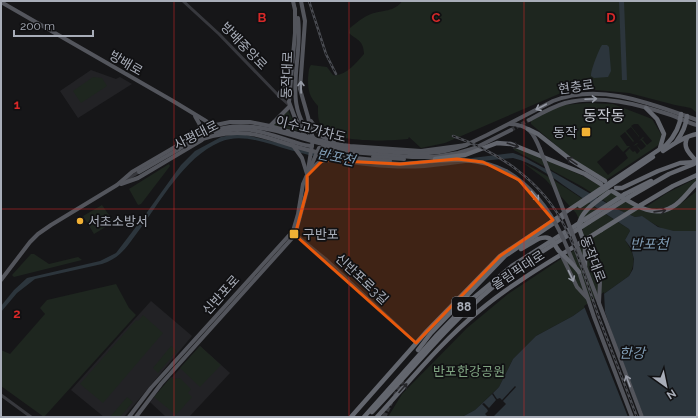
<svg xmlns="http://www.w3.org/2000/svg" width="698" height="418" font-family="Raleway,'Noto Sans KR',sans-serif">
<rect width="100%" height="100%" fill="#161618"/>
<g fill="#222225">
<path d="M91 70 116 79 120 77 132 84 78 118 60 91Z"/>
<path d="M151 301 192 336 124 417H104L71 390Z"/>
<path d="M200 346 230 373 189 417H166L150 402Z"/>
</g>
<g fill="#1e261f" fill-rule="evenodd">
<path d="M402 1H697V113L691 108 675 105 629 93 596 90H568L445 143 421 148 409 137 408 139C390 141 336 143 324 129 317 122 318 114 318 106 309 96 308 91 308 78 309 73 308 69 311 65L327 67 333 75C345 77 357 62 364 54 363 40 358 41 349 33L350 28C356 23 363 17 371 14 382 10 395 12 402 1Z"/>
<path d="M93 77 102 78 107 86 81 103 73 91Z"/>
<path d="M587 103 613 104 647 117 652 119 661 134 660 143 657 146 606 180 571 158 531 124V121L549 111 564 105ZM634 124H638L652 141 647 145 642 139 644 138 643 137 639 141 641 140 646 146 644 148 641 150 636 145 638 143H637L633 146 636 145 640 151 637 154 635 151 633 152 630 149 631 147 625 153 628 158 608 175 597 162 617 145 623 152 630 146H627L620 136 625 132 633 142 634 141 626 131 631 127 639 137V136L631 126Z"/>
<path d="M288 110 298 131 273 125Z"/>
<path d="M513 146 583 176 641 210C667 219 677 206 697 191V231H674L663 229 640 216 635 217 617 209 581 186 514 150Z"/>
<path d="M522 162C559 181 593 207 629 229L630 231 625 240C634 254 637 260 629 276L573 316 536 336 513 359 499 387 475 410 462 417H388L402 394 467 328 508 294 582 245 583 228 576 213 545 179Z"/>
<path d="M169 164 170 166 141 204 138 205 129 189Z"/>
<path d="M697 178V181C683 194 668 217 646 207L667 193Z"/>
<path d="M102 205 114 222 94 234 83 216Z"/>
<path d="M31 254H34L49 264 78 257 82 260 14 277 12 275Z"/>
<path d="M116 284 129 308 136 315 44 417 1 386V350L10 354 45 314 40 308 47 300Z"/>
<path d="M143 315 163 333 103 403 80 384 136 320 138 321Z"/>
<path d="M171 346 177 351 158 373 153 368Z"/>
<path d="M200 346 221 365 200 387 180 368Z"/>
<path d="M171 377 174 379 180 378 191 389 188 393 192 397 176 415 154 397Z"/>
<path d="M127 397 133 402 120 417H110Z"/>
</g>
<g fill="#2c353c">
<path d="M619 1H624L627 80H622Z"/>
<path d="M602 45H607L609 47 611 71 608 77 594 78 591 76C590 72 599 49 602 45Z"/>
<path d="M231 135H246L312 151 406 165 424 164 513 153C527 157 538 166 551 171L617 209 635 217 642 216 658 227 674 231H697V417H462L475 410 492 394 499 387 513 359 536 336 573 316 629 276 633 269 634 259 631 248 625 240 630 231 629 229C609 216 589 203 569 189 552 177 534 163 513 158 484 160 455 165 425 168 396 170 364 167 335 161 320 158 305 154 290 150 268 144 242 132 220 142 184 157 160 203 137 233 126 248 120 258 102 264L35 279 17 293 1 312V306L14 290 27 278 100 261 116 253 145 215 181 165 195 151 221 137Z"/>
</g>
<g fill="#161618">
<path d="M604 292 605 312 616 345 644 417H628L584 306Z"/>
<path d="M515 386 516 387 503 401 506 404 493 417H488L485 414 488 411 487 409 482 404 484 403 489 408 496 400 492 394 493 393 497 399 500 398 502 400Z"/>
</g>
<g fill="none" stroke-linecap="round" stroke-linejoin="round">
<path stroke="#333438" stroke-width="4" stroke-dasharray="4 2" stroke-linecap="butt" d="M511 130 529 120"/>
<g stroke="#333438" stroke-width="4.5" stroke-dasharray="4.5 2" stroke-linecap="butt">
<path d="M395 396 403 379"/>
<path d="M384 417 391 402"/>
</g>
<g stroke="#37383d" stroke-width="3">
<path d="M183 1 219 34 279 96 289 105"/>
<path d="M124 181 139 172"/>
<path d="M294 233 327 260 416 343"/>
<path d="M1 395 31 417"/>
</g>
<g stroke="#53555c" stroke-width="4">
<path d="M293 1 295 10"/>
<path d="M301 1 305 21 300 89 308 117 313 139 308 170"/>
<path d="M1 2 173 101 206 121 211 126 217 133"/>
<path d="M295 9V33L289 102 295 118 306 137"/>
<path d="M279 96 280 92 290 81"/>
<path d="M195 116 200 125 199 132"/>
<path d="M529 120C540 114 552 107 565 103 600 94 637 104 671 115 680 118 688 123 697 125"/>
<path d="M311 121 321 136 334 142"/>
<path d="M510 124C529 125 533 132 540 149"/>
<path d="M270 126 290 106"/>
<path d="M216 134C241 123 266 133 291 141 298 143 305 146 312 146"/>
<path d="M292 144 302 158 307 174"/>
<path d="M338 151 412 157H434L458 153 475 148 511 130"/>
<path d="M373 157 404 159"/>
<path d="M400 164C439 162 469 153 506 171"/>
<path d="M312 169C321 158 326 160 340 160"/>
<path d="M139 172 179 149"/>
<path d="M121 184 138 178 202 140"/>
<path d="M586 246 600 282 599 303 642 417"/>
<path d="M579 272 594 317 632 417"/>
<path d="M1 280 30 242 38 234 51 225 117 185 132 172 211 126 230 122H250L270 126 329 143 350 146 421 151 466 145 487 135 553 101C600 82 652 104 697 120"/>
<path d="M129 417 151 388 293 231 298 214 303 184 319 148 330 150"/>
<path d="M136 417 161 384 295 235 307 190V178"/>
</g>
<g stroke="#63666e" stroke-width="4.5">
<path d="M646 108 657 119 664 134 660 148"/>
<path d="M528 129 538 134 571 160 605 181"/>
<path d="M687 138C682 148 691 155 697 162"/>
<path d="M676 142C682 134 686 127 687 116"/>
<path d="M663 151C673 144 685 136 697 134"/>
<path d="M435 159 465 155 497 143 511 144 585 174 601 184"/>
<path d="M616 188H622L658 171 680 163 697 162"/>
<path d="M612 191C630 201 651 220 672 207 682 202 689 190 697 183"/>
<path d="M625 194 651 181"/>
<path d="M629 197 669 174 694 164"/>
<path d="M641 205 673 186 697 175"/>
<path d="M580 206 653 157"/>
<path d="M585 244V266"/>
<path d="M521 249 538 239"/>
<path d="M418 350 431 333 505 256 563 217"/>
<path d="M372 412C412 370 448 324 493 287 522 262 557 243 589 222"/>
<path d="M351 417 427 331 500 256 666 145C675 136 680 127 681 114"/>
<path d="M364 417 437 335 471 300 512 266 581 222"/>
<path d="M377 417C410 381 441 342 479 311 516 280 560 256 601 230"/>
</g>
<g stroke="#4a4c52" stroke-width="2.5">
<g id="rail">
<path d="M309 1 326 54 336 74"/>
<path d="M453 136C499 152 543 182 565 227 579 255 588 286 598 315 611 349 624 383 637 417"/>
</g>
</g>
<use href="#rail" stroke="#111113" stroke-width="1" stroke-dasharray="3" stroke-linecap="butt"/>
<g stroke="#53555c" stroke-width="4">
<path d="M298 18C304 62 278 107 318 142"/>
<path d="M187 145C211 134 235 129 261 136 277 140 292 146 308 150 335 157 363 159 390 161"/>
<path d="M323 146 332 151 345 155"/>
<path d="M179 149C232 108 274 132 330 146 346 150 362 150 379 151 413 153 432 157 466 145"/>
<path d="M540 149 599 303"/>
<path d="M335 157 340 160 400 164"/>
<path d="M506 171C530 185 549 209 561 234 566 244 570 255 575 266"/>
<path d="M561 254 577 287 588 299"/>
</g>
<g stroke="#63666e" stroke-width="4.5">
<path d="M584 220 625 194"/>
<path d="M589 222 629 197"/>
<path d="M601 230 641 205"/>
<path d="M538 239C552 234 552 242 559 251 566 258 573 264 579 272"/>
<path d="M585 244C583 238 579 231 579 225 580 211 599 200 609 192"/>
</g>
</g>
<defs><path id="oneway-shaft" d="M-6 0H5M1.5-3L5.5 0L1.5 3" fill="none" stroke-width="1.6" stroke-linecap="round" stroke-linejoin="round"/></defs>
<g stroke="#979ba6">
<use href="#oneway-shaft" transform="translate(301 87) rotate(-91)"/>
<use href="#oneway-shaft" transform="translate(591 99) rotate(-3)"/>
<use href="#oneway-shaft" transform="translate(541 107) rotate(152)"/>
<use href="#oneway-shaft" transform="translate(535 196) rotate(51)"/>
<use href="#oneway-shaft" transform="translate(571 276) rotate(65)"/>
<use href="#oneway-shaft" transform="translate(628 381) rotate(-111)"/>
</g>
<g stroke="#26262a">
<use href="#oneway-shaft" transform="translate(513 145) rotate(18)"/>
<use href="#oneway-shaft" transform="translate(572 161) rotate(-145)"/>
<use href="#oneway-shaft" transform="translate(660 211) rotate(-8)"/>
<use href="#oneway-shaft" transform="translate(403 388) rotate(-48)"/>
</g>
<path fill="#e8590c" fill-opacity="0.2" stroke="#e8590c" stroke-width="3" stroke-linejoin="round" d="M457 159 483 162 519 180 553 220 500 256 416 343 295 235 307 190V176L323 160 400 164Z"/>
<path fill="none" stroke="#d62828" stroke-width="1" stroke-opacity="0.55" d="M174 1V417M349 1V417M524 1V417M1 209H697"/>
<g fill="#f2b134" stroke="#111113" stroke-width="1.5">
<rect x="581" y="127" width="10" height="10" rx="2"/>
<circle cx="80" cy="221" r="4"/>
<rect x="289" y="229" width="10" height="10" rx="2"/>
</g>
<g text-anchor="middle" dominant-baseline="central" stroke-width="3.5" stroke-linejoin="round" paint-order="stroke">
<rect fill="#111113" stroke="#7b7e86" stroke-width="1" x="452" y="297" width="24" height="20" rx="3"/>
<g font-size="12" font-weight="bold" fill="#a8adb8">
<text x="464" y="307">88</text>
</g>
<g font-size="13" fill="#a8adb8" stroke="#111113">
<text transform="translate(244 46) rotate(46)">방배중앙로</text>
<text transform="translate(126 63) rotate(30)">방배로</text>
<text transform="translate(287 75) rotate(-88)">동작대로</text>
<text transform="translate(576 87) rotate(-8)">현충로</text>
<text transform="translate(311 129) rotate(14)">이수고가차도</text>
<text transform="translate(196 135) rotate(-27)">사평대로</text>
<text transform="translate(593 259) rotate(69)">동작대로</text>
<text transform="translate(518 270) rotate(-33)">올림픽대로</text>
<text transform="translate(362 279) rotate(43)">신반포로3길</text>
<text transform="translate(221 295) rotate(-48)">신반포로</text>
</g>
<g font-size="13" fill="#a8adb8" stroke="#111113" text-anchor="start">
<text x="577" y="132" text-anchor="end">동작</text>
<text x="88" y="221">서초소방서</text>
<text x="303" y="234">구반포</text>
</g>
<g font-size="13" fill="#7fa381" stroke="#111113">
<text x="469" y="371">반포한강공원</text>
</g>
<g font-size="14" font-style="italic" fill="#7f9bb3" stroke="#111113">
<text transform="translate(336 157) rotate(12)">반포천</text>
<text x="649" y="244">반포천</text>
<text x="632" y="353">한강</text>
</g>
<g font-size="15" fill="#c9ccd4" stroke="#111113">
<text x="604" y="116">동작동</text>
</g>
</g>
<g font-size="13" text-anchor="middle" font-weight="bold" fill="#d62828" stroke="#111113" stroke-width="3.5" stroke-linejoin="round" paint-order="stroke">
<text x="262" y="22">B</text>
<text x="436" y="22">C</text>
<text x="611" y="22">D</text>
<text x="17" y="109">1</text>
<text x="17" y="318">2</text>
</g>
<rect width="698" height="418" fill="none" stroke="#a8adb8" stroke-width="4"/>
<g transform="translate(666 386) rotate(147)" stroke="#111113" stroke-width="3" paint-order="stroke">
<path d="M0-3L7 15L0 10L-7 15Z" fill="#a8adb8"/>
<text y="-6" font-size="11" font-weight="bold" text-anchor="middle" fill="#a8adb8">N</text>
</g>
<path d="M14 30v6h79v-6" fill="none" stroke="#a8adb8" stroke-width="2"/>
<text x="20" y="30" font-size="12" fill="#a8adb8" stroke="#111113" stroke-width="3" paint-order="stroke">200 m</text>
</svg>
